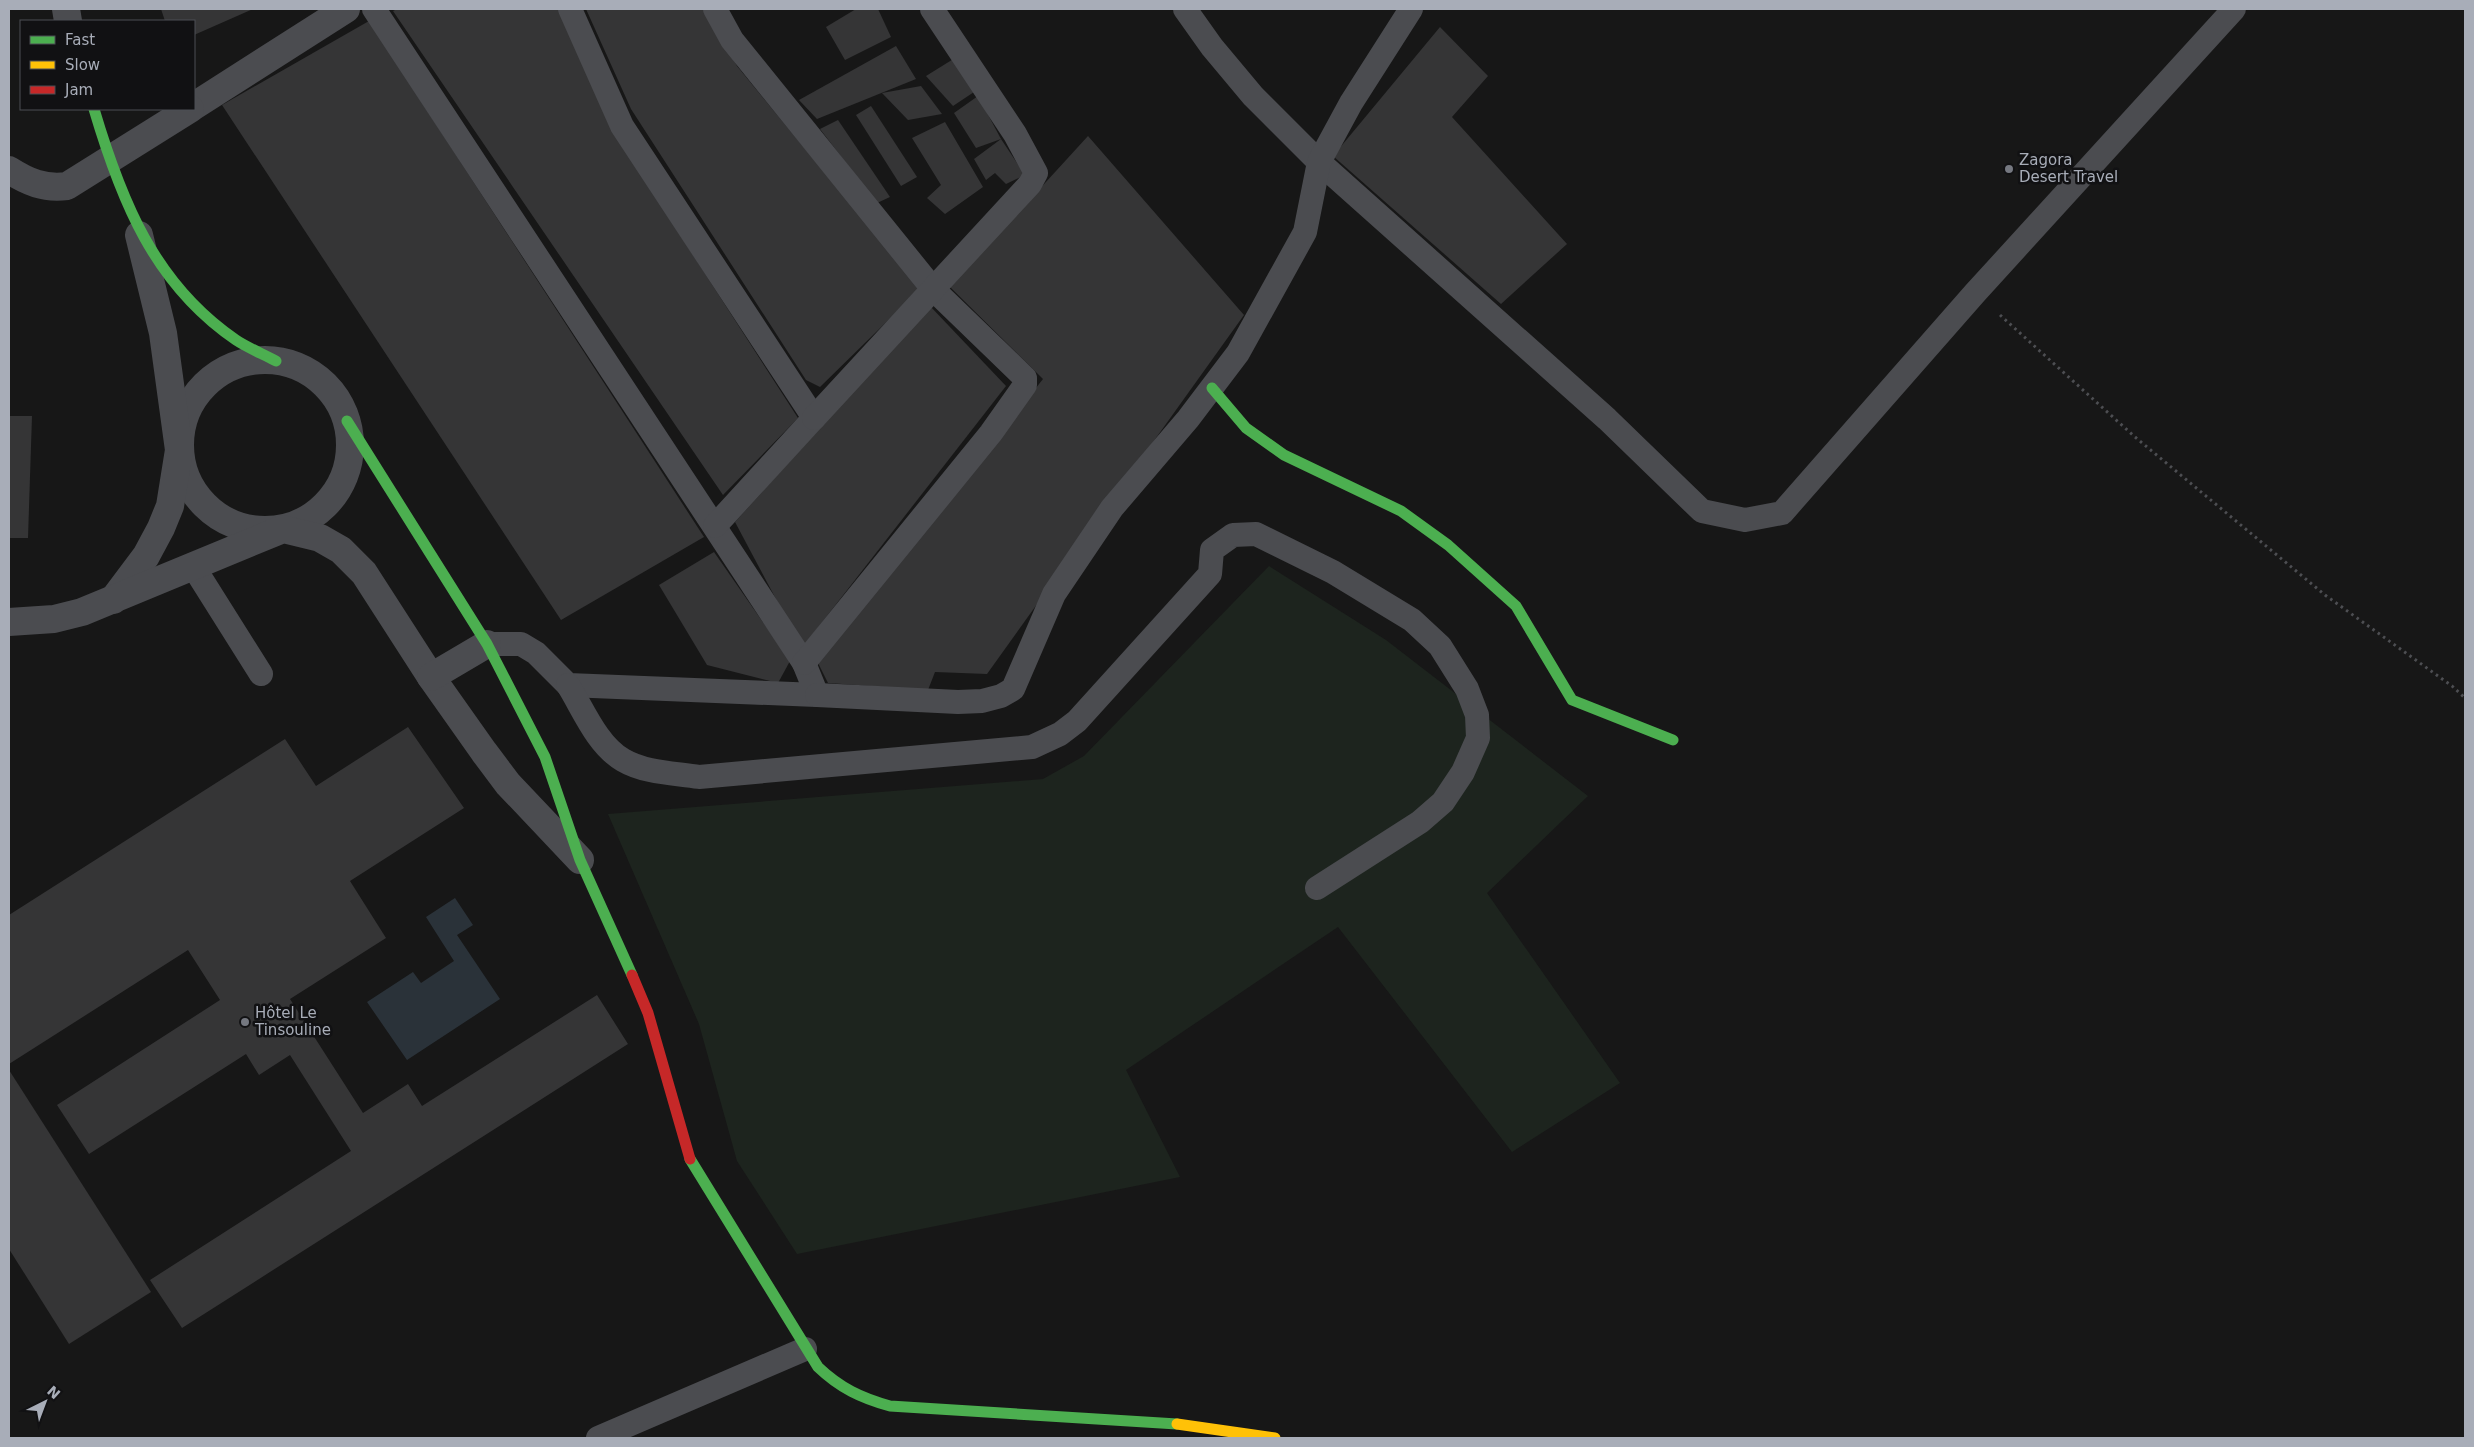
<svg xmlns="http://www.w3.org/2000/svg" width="2474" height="1447" font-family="'DejaVu Sans',sans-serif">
<rect width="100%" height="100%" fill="#171717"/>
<path fill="#1d241e" d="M1269 566 1386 640 1588 796 1487 893 1620 1083 1512 1152 1338 927 1126 1070 1180 1177 797 1254 737 1161 699 1024 608 814 1043 779 1084 756Z"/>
<path fill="#2a3239" d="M455 898 473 925 457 935 500 999 407 1060 367 1002 413 972 421 983 454 961 426 917Z"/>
<g fill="#353536">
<path d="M161 9H253L194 35V21H165Z"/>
<path d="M397 9H560L615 134 798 418 723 495 393 11Z"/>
<path d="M586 9H705L737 66 920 289 820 387 806 380 631 109Z"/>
<path d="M856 9H878L891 37 845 60 826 27Z"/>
<path d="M369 21 704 537 561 620 222 105Z"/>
<path d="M1440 27 1488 76 1452 117 1567 244 1501 304 1333 156Z"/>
<path d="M896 46 916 79 817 119 799 100Z"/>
<path d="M955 58 977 90 953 106 926 76Z"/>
<path d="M921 86 942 114 908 120 882 93Z"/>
<path d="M978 96 1001 139 976 148 954 113Z"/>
<path d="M871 106 917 177 901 186 856 115Z"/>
<path d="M838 120 890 197 877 203 820 129Z"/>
<path d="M945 122 983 187 945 214 927 198 941 185 912 138Z"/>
<path d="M1088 136 1244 315 987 674 935 672 928 690 828 683 818 663 1043 379 950 287Z"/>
<path d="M1001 139 1025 175 1006 184 995 173 986 180 974 159Z"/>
<path d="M930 306 1006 386 802 648 735 522Z"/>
<path d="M9 416H32L28 538H9Z"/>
<path d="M714 552 790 661 778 683 707 665 659 585Z"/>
<path d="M408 727 464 808 350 881 386 938 290 999 363 1113 408 1084 422 1106 597 995 628 1044 182 1328 150 1280 351 1151 290 1055 259 1075 246 1054 89 1154 57 1105 220 1000 188 950 9 1064V915L285 739 316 786Z"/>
<path d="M9 1070 151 1292 69 1344 9 1249Z"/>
</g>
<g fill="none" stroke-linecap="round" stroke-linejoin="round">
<path stroke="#4d4e52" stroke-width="3" stroke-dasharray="2.5 4" stroke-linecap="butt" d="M2000 315 2135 437 2325 595 2452 686 2465 698"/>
<g stroke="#4b4c50" stroke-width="24">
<path d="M374 9 804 663 817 695 568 685 536 653 521 644H487"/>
<path d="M570 9 622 126 814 418 715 526"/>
<path d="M715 9 732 40 933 289 1025 378V385L991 433 804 663"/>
<path d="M1185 9 1212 47 1253 96 1319 162 1607 419 1702 511 1745 520 1782 513 1975 293 2234 9"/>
<path d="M814 418 1030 184 1036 173 1015 134 932 9"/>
<path d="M193 566 261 674"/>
<path d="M568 685C583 709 597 745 623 760 645 773 674 773 699 777L1032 747 1060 734 1077 721 1210 574 1212 550 1233 535 1256 534 1333 572 1412 620 1440 646 1467 689 1477 715 1478 738 1463 772 1443 802 1420 822 1317 888"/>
<path d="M817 695 958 702 982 701 1001 696 1013 689 1054 594 1112 508 1188 419 1238 353 1305 232 1319 162 1351 103 1411 9"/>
<path d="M598 1438 805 1349"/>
</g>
<g stroke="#4b4c50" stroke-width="28">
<path d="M66 9 68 21"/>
<path d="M194 106 346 9"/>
<path d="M9 170C28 182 44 189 67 186L190 109"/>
<circle cx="265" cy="445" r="85"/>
<path d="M113 600 146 556 161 528 170 506 179 450 163 333 139 235"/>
<path d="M9 622 54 619 82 612 283 529 320 538 341 550 364 573 431 677 484 752 508 784 580 860"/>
<path d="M431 677 487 644"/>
</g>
<g stroke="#4caf50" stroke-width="11">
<path d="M94 109C121 200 154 284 236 340 248 348 263 354 276 361"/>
<path d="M1212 388 1246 428 1284 455 1401 511 1448 545 1516 606 1572 700 1673 740"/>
<path d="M347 421 487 644 545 757 580 860 632 975"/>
<path d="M690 1159 818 1367C840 1388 861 1398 890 1406L1177 1424"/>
</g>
<path stroke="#ffc107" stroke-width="11" d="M1177 1424 1275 1438"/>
<path stroke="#c62828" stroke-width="11" d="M632 975 648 1013 690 1159"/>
</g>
<g fill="#757880" stroke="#111113" stroke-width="2">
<circle cx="2009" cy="169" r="5"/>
<circle cx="245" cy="1022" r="5"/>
</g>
<g text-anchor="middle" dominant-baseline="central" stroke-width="5" stroke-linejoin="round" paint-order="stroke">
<g font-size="15" fill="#a8adb8" stroke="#111113" text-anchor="start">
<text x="2019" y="160">Zagora<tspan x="2019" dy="17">Desert Travel</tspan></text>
<text x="255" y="1013">Hôtel Le<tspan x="255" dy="17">Tinsouline</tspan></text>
</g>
</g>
<rect width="2474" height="1447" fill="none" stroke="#a8adb8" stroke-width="20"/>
<rect x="20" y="20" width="175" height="90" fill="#111113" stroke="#4d4f55"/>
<rect x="30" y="36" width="25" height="8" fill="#4caf50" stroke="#4d4f55"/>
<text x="65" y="45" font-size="15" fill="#a8adb8">Fast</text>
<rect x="30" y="61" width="25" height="8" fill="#ffc107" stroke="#4d4f55"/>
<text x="65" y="70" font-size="15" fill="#a8adb8">Slow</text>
<rect x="30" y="86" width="25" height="8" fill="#c62828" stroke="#4d4f55"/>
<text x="65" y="95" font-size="15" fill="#a8adb8">Jam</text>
<g transform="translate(45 1402) rotate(42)" stroke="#111113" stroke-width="4" paint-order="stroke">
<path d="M0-4L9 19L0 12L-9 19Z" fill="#a8adb8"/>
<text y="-8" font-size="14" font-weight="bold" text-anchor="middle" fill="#a8adb8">N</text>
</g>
</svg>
